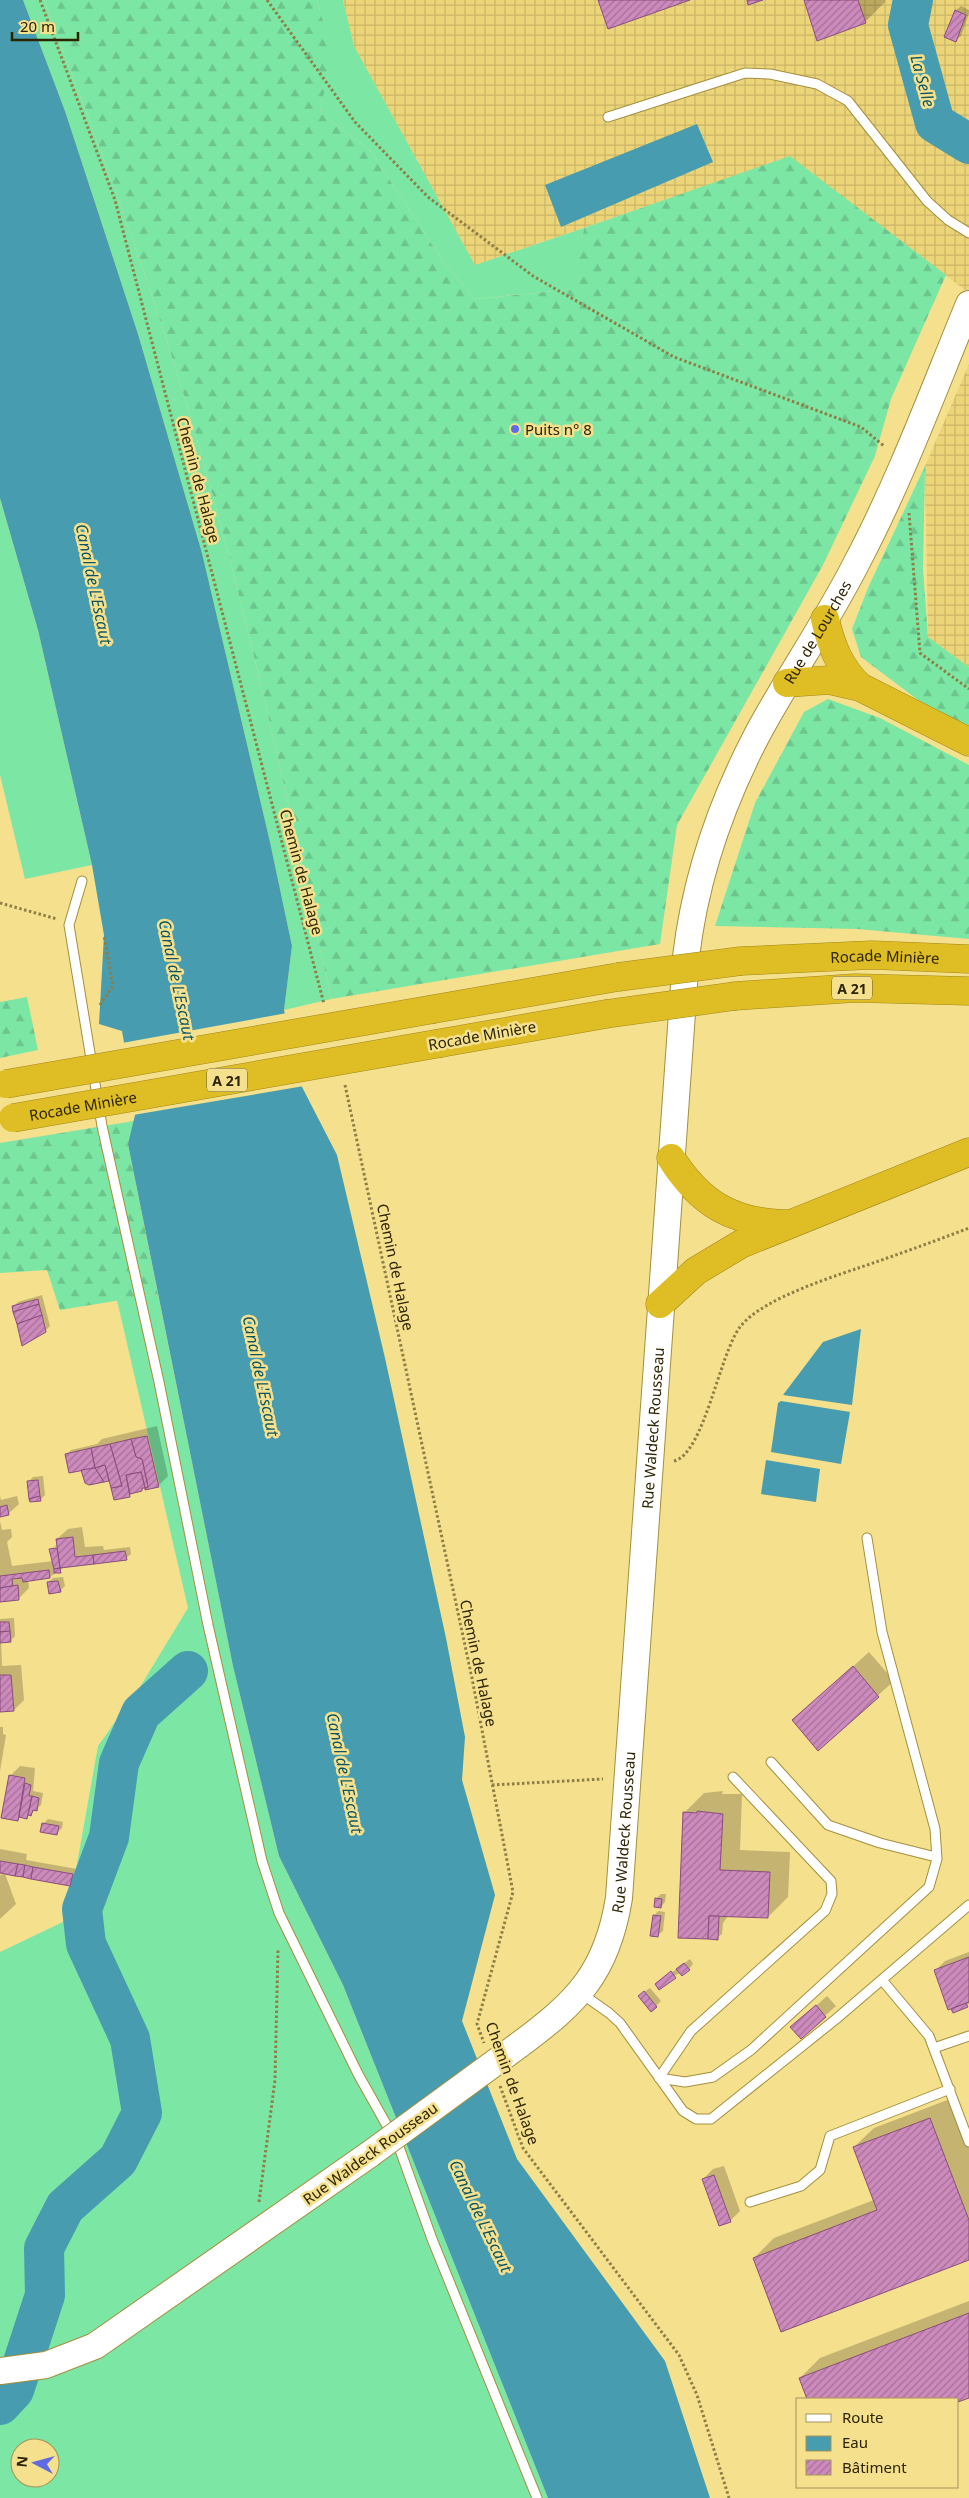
<svg xmlns="http://www.w3.org/2000/svg" width="969" height="2498" font-family="'Noto Sans',sans-serif">
<defs>
<pattern id="industrial-grid" width="8" height="8" patternUnits="userSpaceOnUse" patternTransform="scale(1.25)"><rect width="8" height="8" fill="#ecd479"/><path d="M0 4h8M4 0v8" fill="none" stroke="#cbb667"/></pattern>
<pattern id="forest-firs" width="22" height="20" patternUnits="userSpaceOnUse" patternTransform="scale(1.25)"><rect width="22" height="20" fill="#7ce6a5"/><path d="M5 1l3.5 6h-7zM16 11l3.5 6h-7z" fill="#6bc58c"/></pattern>
<pattern id="building-hatch" width="6" height="6" patternUnits="userSpaceOnUse" patternTransform="scale(1.25)"><rect width="6" height="6" fill="#cc8abd"/><path d="M-1 1l2-2M0 6l6-6M5 7l2-2" fill="none" stroke="#a67097"/></pattern>
</defs>
<rect width="100%" height="100%" fill="#f5e08e"/>
<g fill="url(#industrial-grid)">
<path d="M343 0H969V293L790 157 475 265 354 46Z"/>
<path d="M969 364V667L928 637 925 466Z"/>
</g>
<g fill="#7ce6a5" fill-rule="evenodd">
<path d="M23 0H44C102 152 159 304 203 460 253 638 292 819 331 999L284 1010 292 946 270 842 202 553 138 334 65 111Z"/>
<path d="M317 0H343L354 46 475 265 584 228 575 289 475 299 445 264 370 150 320 113 331 54Z"/>
<path d="M0 498 38 630 92 865 25 879 0 775Z"/>
<path d="M158 1294 233 1666 279 1856 343 1985 548 2498H0V1952L67 1920 98 1746 140 1687 188 1608 117 1300ZM20 2448H50V2478H20Z"/>
</g>
<g fill="url(#forest-firs)">
<path d="M44 0H317L332 54 320 113 370 150 445 264 475 299 574 289 584 228 790 156 946 275 891 399 875 456 823 565 677 825 660 944 331 999C292 819 253 638 203 460 159 304 102 152 44 0Z"/>
<path d="M925 466 923 569 928 637 969 667V730L918 700 861 657 852 629 868 588Z"/>
<path d="M828 699 880 718 969 765V939L857 929 715 926 755 803 804 712Z"/>
<path d="M27 997 38 1050 0 1058V1002Z"/>
<path d="M134 1121 128 1144 158 1294 60 1310 47 1270 0 1273V1143Z"/>
</g>
<g fill="#479caf">
<path d="M0 0H23L65 111 138 334 202 553 270 842 292 946 284 1010 301 1085 337 1155 385 1358 446 1638 465 1737 462 1780 495 1895 462 2021 517 2159 665 2361 710 2498H548L343 1985 279 1856 233 1666 128 1144 136 1111 122 1031 99 1024 104 935 92 865 38 630 0 498Z"/>
<path d="M697 124 713 162 561 227 545 185Z"/>
<path d="M861 1329 852 1405 783 1395 823 1342Z"/>
<path d="M781 1401 850 1412 841 1464 771 1452 778 1403Z"/>
<path d="M766 1460 820 1469 816 1502 761 1494Z"/>
</g>
<path fill="#f5e08e" d="M287 1013 304 1086 133 1115 122 1043Z"/>
<g fill="#0003" fill-rule="evenodd">
<path d="M806 0H885V2L865 22Z"/>
<path d="M961 6 969 10V13L961 36 956 40 946 36 956 10Z"/>
<path d="M42 1295 50 1326 45 1331 14 1306 18 1302Z"/>
<path d="M157 1426 168 1476 158 1486 134 1491 129 1496 110 1479 108 1480 82 1469 66 1455 71 1450 97 1444 102 1439Z"/>
<path d="M43 1476 45 1495 40 1500 28 1482 33 1477Z"/>
<path d="M0 1496 1 1500 17 1496 19 1504 8 1514 0 1516Z"/>
<path d="M0 1521 2 1530 11 1529 12 1537 7 1542 12 1566 53 1561 51 1549 58 1544 57 1539 68 1529 82 1527 85 1547 103 1546 104 1550 130 1547 131 1554 126 1558 66 1566 50 1577 28 1580 29 1588 19 1598 0 1601ZM63 1546 64 1548 54 1549V1547Z"/>
<path d="M63 1577 65 1586 60 1591 48 1582 53 1578Z"/>
<path d="M14 1618 15 1636 10 1641 1 1642 2 1666 21 1665 24 1700 14 1710H0V1619Z"/>
<path d="M869 1652 894 1681 818 1749 793 1721Z"/>
<path d="M0 1727H3V1734L6 1735 0 1771Z"/>
<path d="M20 1766 35 1768 33 1791 43 1793 41 1805 27 1817 21 1816 18 1820 10 1776Z"/>
<path d="M723 1791 722 1794H742L740 1850 790 1852 788 1897 768 1917 728 1916 723 1923 722 1934 717 1938 684 1813 704 1793Z"/>
<path d="M48 1819 63 1822 62 1828 57 1833 43 1824Z"/>
<path d="M0 1849 27 1854 26 1860 77 1869 74 1880 69 1884 0 1872Z"/>
<path d="M5 1874 16 1904 0 1919V1875Z"/>
<path d="M661 1894H666L665 1902 661 1907 657 1898Z"/>
<path d="M658 1911 665 1912 663 1931 658 1935 654 1916Z"/>
<path d="M969 1952V2004L953 2011 935 1971 945 1961Z"/>
<path d="M690 1959 693 1964 689 1969 656 1984Z"/>
<path d="M650 1988 661 2001 656 2006 644 1992Z"/>
<path d="M827 1996 836 2006 801 2037 792 2027Z"/>
<path d="M950 2099 969 2148V2259L754 2258 774 2238 874 2200 854 2147 874 2128Z"/>
<path d="M724 2166 740 2211 730 2221 703 2179 713 2169Z"/>
<path d="M969 2301V2397L958 2401 808 2399 800 2378 820 2358Z"/>
</g>
<g fill="none" stroke-linecap="round" stroke-linejoin="round">
<g stroke="#479caf" stroke-width="40">
<path d="M913 0 908 25 935 123 969 144"/>
<path d="M0 2405 14 2390 45 2295 44 2248 65 2207 118 2160 142 2113 130 2039 86 1944 82 1909 109 1837 119 1763 141 1713 188 1671"/>
</g>
</g>
<g fill="url(#building-hatch)" stroke="#8a4d7d">
<path d="M598 0H690L608 29Z"/>
<path d="M747 0H763L748 5Z"/>
<path d="M804 0H858L866 23 817 41Z"/>
<path d="M955 10 966 15 956 42 944 37Z"/>
<path d="M38 1299 39 1304 13 1312 12 1306Z"/>
<path d="M39 1304 42 1315 17 1324 13 1312Z"/>
<path d="M42 1315 46 1332 22 1346 17 1324Z"/>
<path d="M147 1436 159 1487 145 1490V1488L148 1487 142 1459 136 1457 131 1439Z"/>
<path d="M131 1439 136 1457 142 1459 148 1487 145 1488 141 1472 126 1475 130 1497 114 1500 111 1488 122 1486 110 1444Z"/>
<path d="M110 1444 122 1486 111 1488 105 1465 95 1468 91 1448Z"/>
<path d="M91 1448 95 1468 69 1473 65 1454Z"/>
<path d="M105 1465 109 1481 104 1482 95 1468Z"/>
<path d="M95 1468 104 1482 89 1485 85 1483 81 1470Z"/>
<path d="M141 1472 145 1488H142V1491L130 1494 126 1475Z"/>
<path d="M38 1480 40 1496 29 1499 27 1481Z"/>
<path d="M40 1496 41 1501 30 1502 29 1499Z"/>
<path d="M7 1505 9 1515 0 1517V1507Z"/>
<path d="M73 1537 75 1557 93 1555 94 1564 60 1568 56 1539Z"/>
<path d="M57 1548 60 1568 54 1569 49 1549Z"/>
<path d="M125 1551 127 1560 94 1564 93 1555Z"/>
<path d="M60 1568 61 1573H54V1569Z"/>
<path d="M49 1570 50 1578 23 1582 22 1578 12 1579 13 1586 0 1588V1576Z"/>
<path d="M58 1581 61 1592 49 1594 47 1582Z"/>
<path d="M18 1585 19 1600 0 1602V1588Z"/>
<path d="M0 1622H9L10 1631 0 1632Z"/>
<path d="M10 1631 11 1642 0 1643V1632Z"/>
<path d="M853 1666 879 1697 818 1751 792 1720Z"/>
<path d="M0 1675H11L14 1711 0 1712Z"/>
<path d="M9 1775 25 1778 18 1821 1 1818Z"/>
<path d="M25 1783 31 1785 29 1796H32L27 1819 19 1817Z"/>
<path d="M32 1796 39 1798 37 1811 33 1810 31 1816 28 1815Z"/>
<path d="M697 1811 723 1814 720 1870 770 1872 768 1918 709 1916 708 1939 678 1938 683 1812 697 1813Z"/>
<path d="M42 1823 59 1826 57 1835 40 1832Z"/>
<path d="M0 1861 18 1864 15 1876 0 1873Z"/>
<path d="M18 1864 25 1865 23 1877 15 1876Z"/>
<path d="M25 1865 33 1867 31 1879 23 1877Z"/>
<path d="M33 1867 73 1874 70 1886 31 1879Z"/>
<path d="M655 1898 662 1899 661 1908 654 1907Z"/>
<path d="M653 1915 661 1916 658 1937 650 1936Z"/>
<path d="M709 1916H719L718 1940 708 1939Z"/>
<path d="M969 1957V2002L948 2010 934 1970Z"/>
<path d="M684 1963 690 1970 682 1976 676 1969Z"/>
<path d="M671 1971 676 1978 659 1990 655 1984Z"/>
<path d="M644 1991 657 2007 651 2012 638 1996Z"/>
<path d="M966 2003 968 2007 953 2013 951 2009Z"/>
<path d="M816 2005 826 2017 801 2039 790 2027Z"/>
<path d="M930 2118 969 2220V2260L781 2332 753 2258 877 2210 853 2147Z"/>
<path d="M714 2175 731 2222 719 2226 702 2179Z"/>
<path d="M969 2313V2398L958 2402V2399H807L799 2378Z"/>
</g>
<g fill="none" stroke-linecap="round" stroke-linejoin="round">
<g stroke="#a48f3d" stroke-width="11">
<g id="lane">
<path d="M608 117 745 73 770 74 817 84 848 101 927 201 948 220 969 233"/>
<path d="M82 881 69 925 102 1126 159 1382 208 1625 262 1861 279 1913 358 2074 399 2147 432 2239 537 2498"/>
<path d="M771 1762 828 1825 880 1843 936 1857"/>
<path d="M733 1777 831 1881 832 1894 825 1911 691 2031 659 2078 685 2082 713 2077 751 2050 929 1887 937 1859 935 1829 882 1632 867 1538"/>
<path d="M882 1980 929 2036 969 2142"/>
<path d="M582 1994 609 2013 620 2023 683 2111 696 2119H711L836 2019 969 1905"/>
<path d="M934 2048 969 2036"/>
<path d="M750 2202 801 2186 820 2170 830 2136 950 2089"/>
</g>
</g>
<g stroke="#a48f3d" stroke-width="28">
<g id="secondary">
<path id="s1" d="M519 2045C577 2002 607 1973 619 1898L686 957C695 880 721 804 757 735 788 677 826 623 856 564 900 481 933 391 969 304"/>
<path d="M0 2371 46 2365 95 2346 370 2154"/>
</g>
</g>
<g stroke="#a08718" stroke-width="29">
<g id="highway">
<path d="M825 619C831 646 840 668 860 687"/>
<path d="M787 683 829 680 860 687 969 742"/>
<path id="s2" d="M741 961 872 955 969 959"/>
<path d="M735 996 855 988 969 991"/>
<path d="M434 1009 618 977"/>
<path d="M441 1043 606 1014"/>
<path d="M671 1158C700 1204 733 1223 787 1224"/>
<path d="M660 1304 696 1271 741 1244 969 1152"/>
</g>
</g>
<g stroke="#8d7e45" stroke-width="3" stroke-dasharray="2.5 2.5" stroke-linecap="butt">
<path d="M40 0 115 200 324 1004"/>
<path d="M267 0 355 122 428 197 533 276 674 357 861 427 884 446"/>
<path d="M909 513 920 653 969 689"/>
<path d="M0 903 57 919"/>
<path d="M100 1005 113 986 104 935"/>
<path d="M345 1085 472 1678 513 1892 477 2024 484 2043"/>
<path d="M674 1461C704 1454 719 1355 740 1327 763 1297 839 1275 876 1262 907 1251 938 1240 969 1228"/>
<path d="M492 1785 603 1779"/>
<path d="M500 2086 523 2148 679 2355 697 2395 729 2498"/>
<path d="M259 2202 275 2080 278 1949"/>
</g>
<use href="#lane" stroke="#fff" stroke-width="9"/>
<use href="#secondary" stroke="#fff" stroke-width="26"/>
<use href="#highway" stroke="#debd25" stroke-width="28"/>
<g stroke="#a48f3d" stroke-width="28" stroke-linecap="butt">
<path id="secondary-bridge" d="M370 2154 519 2045"/>
</g>
<g stroke="#a08718" stroke-width="29" stroke-linecap="butt">
<g id="highway-bridge">
<path d="M618 977 741 961"/>
<path d="M606 1014 735 996"/>
<path d="M6 1084 434 1009"/>
<path id="s3" d="M13 1118 441 1043"/>
</g>
</g>
<use href="#secondary-bridge" stroke="#fff" stroke-width="26"/>
<use href="#highway-bridge" stroke="#debd25" stroke-width="28"/>
</g>
<circle fill="#5f6be3" stroke="#f5e08e" stroke-width="2" cx="515" cy="429" r="5"/>
<g text-anchor="middle" dominant-baseline="central" stroke-width="5" stroke-linejoin="round" paint-order="stroke">
<g fill="#f5e08e" stroke="#685c2b" stroke-width="1">
<rect x="832" y="976.5" width="40" height="23" rx="4"/>
<rect x="207" y="1068.5" width="40" height="23" rx="4"/>
</g>
<g font-size="14" font-weight="bold" fill="#2c2301">
<text x="852" y="988">A 21</text>
<text x="227" y="1080">A 21</text>
</g>
<g font-size="15" fill="#2c2301" stroke="#f5e08e" text-anchor="start">
<text x="525" y="429">Puits n° 8</text>
</g>
<g font-size="15" fill="#2c2301" stroke="#f5e08e">
<text transform="translate(199 480) rotate(75)">Chemin de Halage</text>
<text stroke="none"><textPath href="#s1" startOffset="1481">Rue de Lourches</textPath></text>
<text transform="translate(302 872) rotate(75)">Chemin de Halage</text>
<text stroke="none"><textPath href="#s2" startOffset="144">Rocade Minière</textPath></text>
<text transform="translate(482 1035) rotate(-10)">Rocade Minière</text>
<text stroke="none"><textPath href="#s3" startOffset="71">Rocade Minière</textPath></text>
<text transform="translate(396 1267) rotate(78)">Chemin de Halage</text>
<text stroke="none"><textPath href="#s1" startOffset="655">Rue Waldeck Rousseau</textPath></text>
<text transform="translate(479 1663) rotate(78)">Chemin de Halage</text>
<text stroke="none"><textPath href="#s1" startOffset="250">Rue Waldeck Rousseau</textPath></text>
<text transform="translate(513 2083) rotate(70)">Chemin de Halage</text>
<text transform="translate(370 2153) rotate(-36)">Rue Waldeck Rousseau</text>
</g>
<g font-size="16" font-style="italic" fill="#0a5463" stroke="#f5e08e">
<text transform="translate(923 81) rotate(75)">La Selle</text>
<text transform="translate(94 584) rotate(78)">Canal de L'Escaut</text>
<text transform="translate(177 980) rotate(78)">Canal de L'Escaut</text>
<text transform="translate(261 1376) rotate(78)">Canal de L'Escaut</text>
<text transform="translate(345 1773) rotate(78)">Canal de L'Escaut</text>
<text transform="translate(481 2216) rotate(64)">Canal de L'Escaut</text>
</g>
</g>
<rect x="796" y="2398" width="162" height="90" fill="#f5e08e" stroke="#a59456"/>
<rect x="806" y="2414" width="25" height="8" fill="#ffffff" stroke="#a59456"/>
<text x="842" y="2423" font-size="15" fill="#2c2301">Route</text>
<rect x="806" y="2436" width="25" height="15" fill="#479caf" stroke="#a59456"/>
<text x="842" y="2448" font-size="15" fill="#2c2301">Eau</text>
<rect x="806" y="2460" width="25" height="15" fill="url(#building-hatch)" stroke="#a59456"/>
<text x="842" y="2473" font-size="15" fill="#2c2301">Bâtiment</text>
<g transform="translate(35 2463) rotate(276)"><circle r="24" fill="#f5e08e" stroke="#a59456"/>
<path d="M0-4L9 19L0 12L-9 19Z" fill="#5f6be3"/>
<text y="-8" font-size="14" font-weight="bold" text-anchor="middle" fill="#2c2301">N</text>
</g>
<path d="M12 32v8h66v-8" fill="none" stroke="#2c2301" stroke-width="2.5"/>
<text x="20" y="32" font-size="15" fill="#2c2301" stroke="#f5e08e" stroke-width="4" paint-order="stroke">20 m</text>
</svg>
